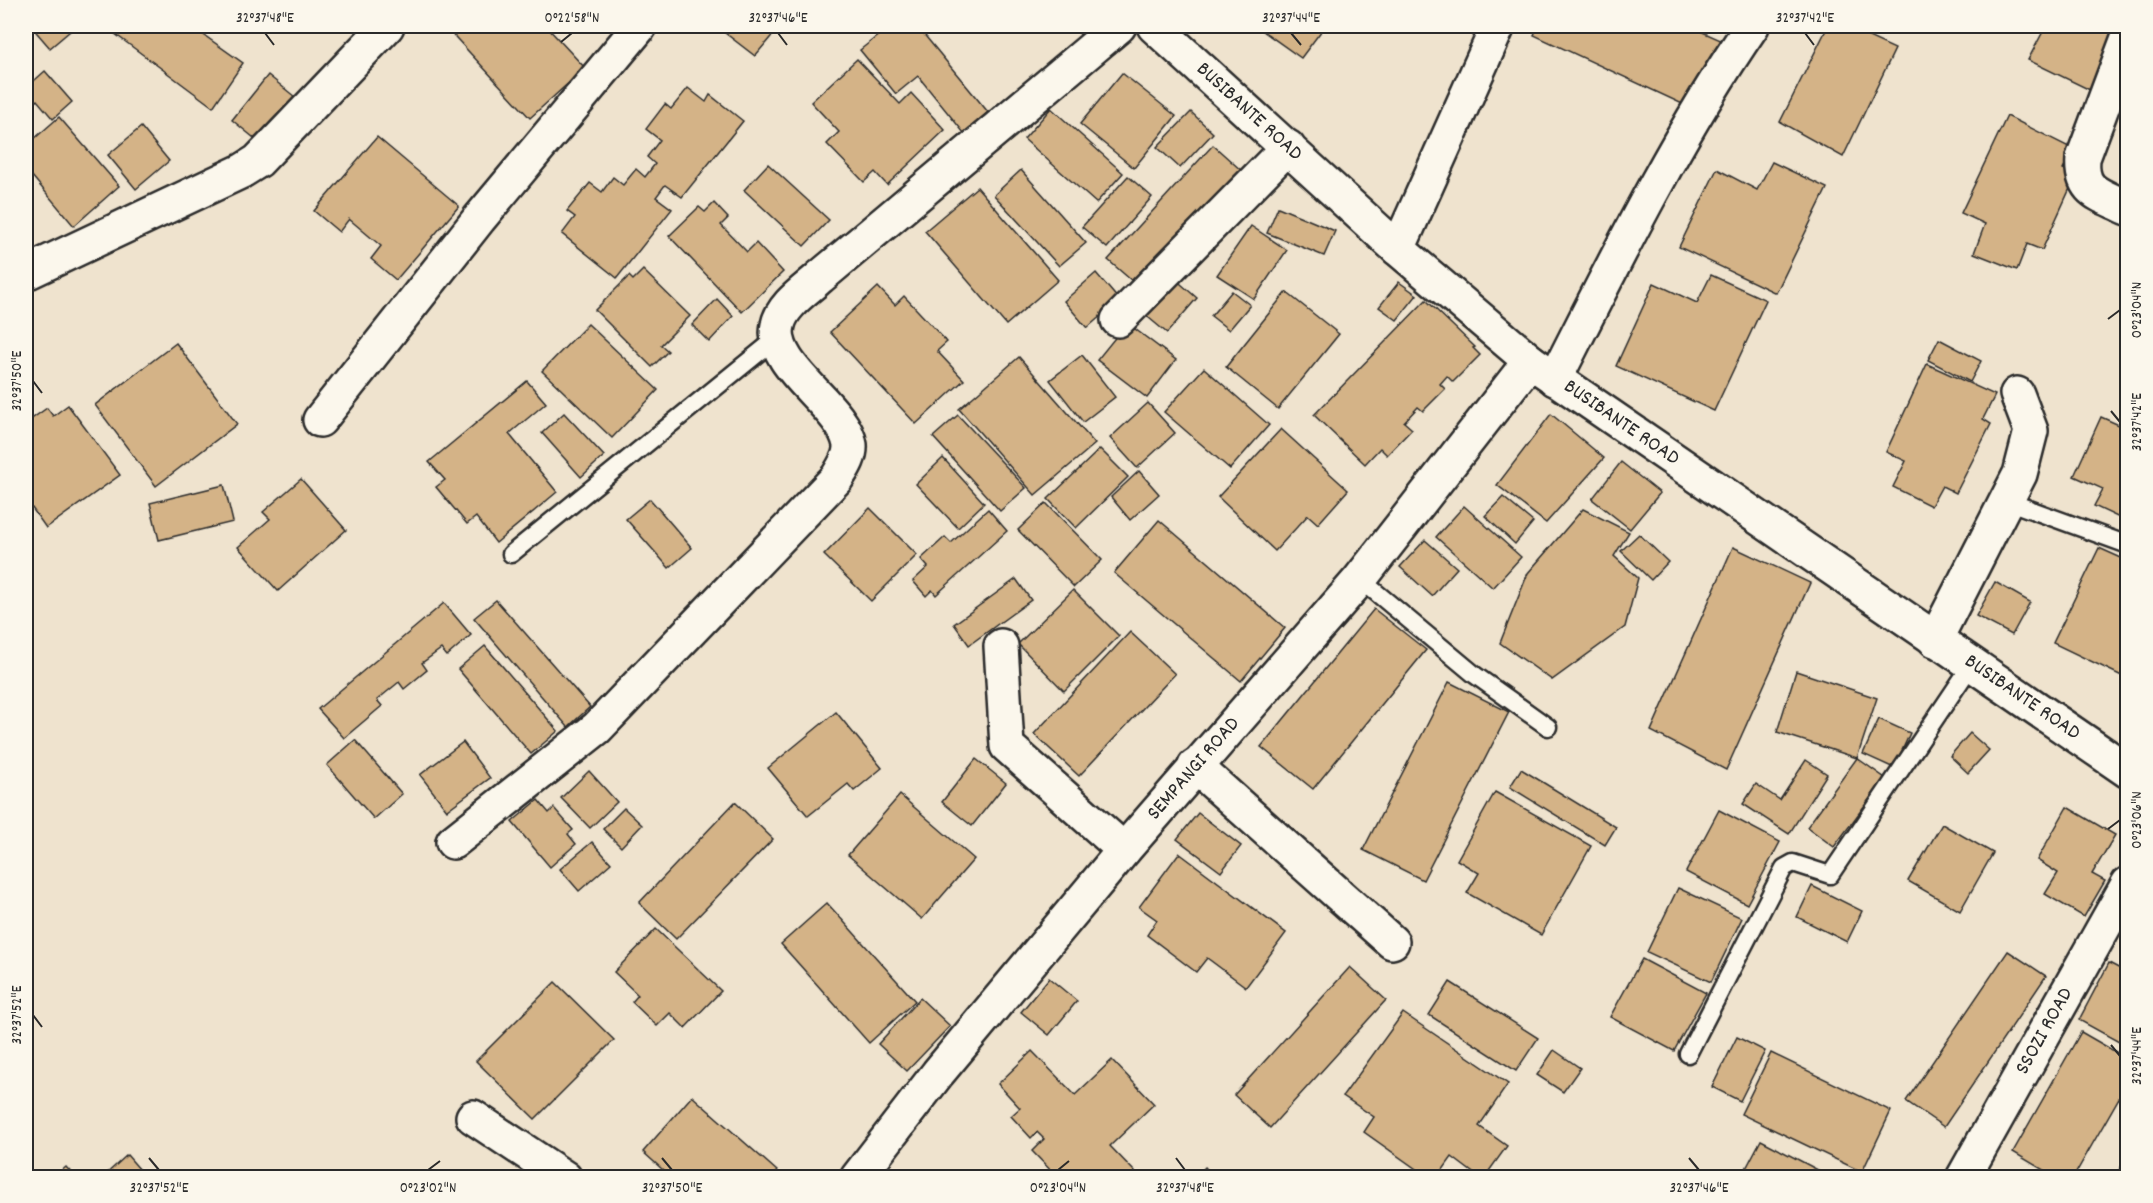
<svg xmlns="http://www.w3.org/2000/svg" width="2153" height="1203" font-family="Dekko,sans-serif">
<rect width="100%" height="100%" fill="#efe3ce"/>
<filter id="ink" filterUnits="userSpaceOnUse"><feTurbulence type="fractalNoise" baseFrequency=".0167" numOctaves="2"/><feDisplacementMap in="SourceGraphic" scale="12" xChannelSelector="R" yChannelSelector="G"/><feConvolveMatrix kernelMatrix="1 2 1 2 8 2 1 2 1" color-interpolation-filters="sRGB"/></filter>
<g filter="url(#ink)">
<g fill="#d4b387" stroke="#2b2b2b" stroke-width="1.5">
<path d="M31 26H76L50 48Z"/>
<path d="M109 26H191L243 63 213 107 107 28Z"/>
<path d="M445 26H546L585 68 530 118Z"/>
<path d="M716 26H780L755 56Z"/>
<path d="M890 26H917L988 112 964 133 918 76 896 94 860 50Z"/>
<path d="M1071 26H1092L1082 36Z"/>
<path d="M1256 26H1325L1301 58Z"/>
<path d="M1538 26H1689L1723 41 1691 108 1534 35Z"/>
<path d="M1828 26H1845L1895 49 1843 157 1780 122Z"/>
<path d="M2046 26H2123L2090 90 2028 60Z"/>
<path d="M857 59 900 104 911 93 945 130 887 185 875 172 864 182 827 144 839 132 811 102Z"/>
<path d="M45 71 72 102 53 119 37 100 26 111V88Z"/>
<path d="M1122 73 1176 116 1134 168 1080 124Z"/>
<path d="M268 75 295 97 259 142 232 120Z"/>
<path d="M688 88 706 102 710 95 743 121 682 197 665 185 656 197 672 209 617 278 562 234 575 217 567 211 590 183 602 192 613 177 623 185 636 169 645 177 655 164 647 157 660 140 646 129 665 104 671 109Z"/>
<path d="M1051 108 1123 173 1096 203 1024 139Z"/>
<path d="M1191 112 1213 133 1180 168 1157 147Z"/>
<path d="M2007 116 2073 149 2063 169 2076 175 2042 250 2027 244 2017 270 1974 253 1985 224 1961 213Z"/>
<path d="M59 117 119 186 74 226 26 169V146Z"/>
<path d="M141 127 169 161 136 189 108 155Z"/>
<path d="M377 137 459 206 396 280 371 259 381 246 349 219 339 232 314 211Z"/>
<path d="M1213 145 1243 172 1139 287 1108 260Z"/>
<path d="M1772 162 1827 188 1776 293 1679 247 1717 169 1757 190Z"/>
<path d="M768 164 829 220 804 246 744 190Z"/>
<path d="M1021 170 1086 243 1059 266 994 195Z"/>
<path d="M1128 176 1152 197 1107 248 1082 227Z"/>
<path d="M977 187 1058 280 1006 325 925 231Z"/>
<path d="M714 203 728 218 721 225 747 252 756 243 783 272 742 312 669 236 699 207 705 212Z"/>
<path d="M1278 207 1335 231 1324 256 1267 233Z"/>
<path d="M1251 226 1287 250 1254 299 1217 275Z"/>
<path d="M643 270 690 316 661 345 668 351 652 367 595 310 629 276 633 280Z"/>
<path d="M1096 273 1119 300 1087 328 1064 301Z"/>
<path d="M1711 275 1766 300 1714 411 1616 366 1654 283 1697 303Z"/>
<path d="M1173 277 1197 298 1167 333 1143 313Z"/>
<path d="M1399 282 1417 295 1397 320 1379 307Z"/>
<path d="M878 287 895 305 904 296 947 342 937 351 964 380 916 424 830 332Z"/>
<path d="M1232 291 1250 305 1229 330 1211 316Z"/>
<path d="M1286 292 1339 334 1278 409 1226 367Z"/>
<path d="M717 299 733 316 709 342 692 325Z"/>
<path d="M1426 300 1475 347 1473 348 1480 355 1453 382 1447 376 1440 384 1445 389 1423 411 1418 407 1404 422 1412 429 1387 455 1380 448 1365 464 1314 415Z"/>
<path d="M1127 323 1176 360 1147 398 1097 360Z"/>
<path d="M588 324 658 390 612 438 542 371Z"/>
<path d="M1939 339 1981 361 1970 382 1928 360Z"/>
<path d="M176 343 237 424 156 486 95 405Z"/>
<path d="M1082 355 1115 397 1083 422 1050 380Z"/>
<path d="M1019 357 1095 444 1035 495 959 409Z"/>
<path d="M1927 364 1995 395 1983 419 1991 424 1956 493 1942 486 1931 506 1893 487 1906 461 1886 452Z"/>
<path d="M1204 368 1269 425 1230 469 1164 412Z"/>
<path d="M527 381 546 403 509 434 557 492 496 543 476 517 467 524 436 487 445 480 429 462Z"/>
<path d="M1148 403 1175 433 1137 468 1110 438Z"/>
<path d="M68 405 120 475 46 528 32 508 26 512V423L47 408 53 416Z"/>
<path d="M564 413 604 456 581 477 542 433Z"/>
<path d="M1551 414 1604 458 1546 523 1497 485Z"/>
<path d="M958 415 1026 488 1000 511 933 437Z"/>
<path d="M2101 417 2128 429V522L2094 506 2103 489 2074 476Z"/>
<path d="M1281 429 1348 490 1318 524 1308 515 1275 551 1218 497Z"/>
<path d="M1100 449 1128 477 1076 528 1048 499Z"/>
<path d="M943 458 984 503 958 528 916 484Z"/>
<path d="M1621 462 1660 493 1630 529 1592 499Z"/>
<path d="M1139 471 1159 494 1130 520 1111 497Z"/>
<path d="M301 479 346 530 278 591 238 547 270 519 263 512Z"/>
<path d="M224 485 233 522 159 540 150 503Z"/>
<path d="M1503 497 1533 522 1515 544 1485 516Z"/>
<path d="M650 499 692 548 669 568 626 519Z"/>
<path d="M1046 503 1102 560 1074 587 1018 530Z"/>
<path d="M1464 506 1521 557 1493 588 1436 537Z"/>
<path d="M870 508 917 555 871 601 824 555Z"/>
<path d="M988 509 1007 531 936 595 932 590 926 596 913 581 928 567 921 559 945 537 951 543Z"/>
<path d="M1583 509 1629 532 1614 556 1638 578 1625 627 1552 680 1500 643 1528 573Z"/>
<path d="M1159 520 1285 628 1241 681 1114 573Z"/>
<path d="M1639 534 1668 562 1651 580 1621 551Z"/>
<path d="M1425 540 1457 568 1432 596 1400 567Z"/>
<path d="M1733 547 1810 583 1726 770 1651 731Z"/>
<path d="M2099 548 2128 561 2126 678 2053 643Z"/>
<path d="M1016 579 1031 600 969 645 954 624Z"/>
<path d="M1995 582 2030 602 2012 635 1976 616Z"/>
<path d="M1073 590 1119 636 1064 691 1018 644Z"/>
<path d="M496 600 590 707 568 727 474 618Z"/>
<path d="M444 603 471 635 447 656 441 649 422 663 427 670 404 689 399 682 377 700 382 706 344 738 318 709Z"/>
<path d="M1374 609 1426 650 1313 789 1261 747Z"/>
<path d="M1130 632 1175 674 1079 776 1034 734Z"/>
<path d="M485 646 558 731 531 754 458 669Z"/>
<path d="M1796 671 1877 698 1857 758 1777 732Z"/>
<path d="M1449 682 1509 712 1423 880 1363 850Z"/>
<path d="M836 712 882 768 854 791 848 784 808 816 768 768Z"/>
<path d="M1879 719 1910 733 1894 768 1863 754Z"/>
<path d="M1970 733 1989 750 1968 773 1950 756Z"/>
<path d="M355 740 402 794 374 819 327 765Z"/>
<path d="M463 742 490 778 447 810 420 775Z"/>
<path d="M1857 758 1885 778 1834 847 1807 827Z"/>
<path d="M976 759 1006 783 972 826 942 802Z"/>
<path d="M1806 760 1827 774 1789 834 1743 804 1756 784 1780 800Z"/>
<path d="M1521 769 1616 827 1605 845 1510 787Z"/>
<path d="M589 771 617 802 590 828 561 798Z"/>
<path d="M1495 792 1591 846 1541 935 1467 893 1479 873 1457 860Z"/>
<path d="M900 795 974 859 922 919 848 855Z"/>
<path d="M538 800 549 813 554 808 573 830 568 834 576 844 550 867 512 822Z"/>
<path d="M735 802 773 839 676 939 639 903Z"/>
<path d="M2067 807 2115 835 2092 874 2105 881 2084 917 2045 894 2058 873 2037 860Z"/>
<path d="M624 808 642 825 621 847 603 829Z"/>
<path d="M1719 810 1780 842 1747 904 1686 872Z"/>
<path d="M1198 813 1241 846 1221 872 1177 839Z"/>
<path d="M1942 824 1993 853 1960 911 1908 881Z"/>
<path d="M592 842 611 863 579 891 560 869Z"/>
<path d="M1179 853 1286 933 1246 987 1207 958 1196 972 1147 935 1157 920 1139 907Z"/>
<path d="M1812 886 1862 911 1847 942 1797 917Z"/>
<path d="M1678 888 1742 918 1711 982 1647 952Z"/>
<path d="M827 903 915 1001 869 1043 781 944Z"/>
<path d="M656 929 721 991 685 1028 670 1013 657 1026 632 1002 638 995 614 972Z"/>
<path d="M2008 951 2046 976 1944 1127 1906 1101Z"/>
<path d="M1642 959 1706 993 1674 1051 1610 1017Z"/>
<path d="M2109 963 2128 973V1047L2079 1020Z"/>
<path d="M1350 967 1386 1000 1270 1128 1234 1095Z"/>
<path d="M1049 978 1077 1001 1049 1035 1021 1012Z"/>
<path d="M555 982 614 1040 535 1119 476 1061Z"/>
<path d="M1450 982 1538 1038 1516 1071 1429 1015Z"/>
<path d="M920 998 950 1026 907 1071 878 1044Z"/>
<path d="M1403 1013 1508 1084 1479 1126 1507 1146 1484 1178H1480L1452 1157 1437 1178H1429L1364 1132 1374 1117 1343 1096Z"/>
<path d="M2081 1032 2128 1059V1082L2073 1178H2057L2013 1152Z"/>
<path d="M1737 1037 1765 1051 1740 1101 1712 1087Z"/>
<path d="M1554 1050 1580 1068 1563 1092 1537 1075Z"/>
<path d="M1032 1051 1075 1095 1112 1060 1154 1104 1110 1146 1135 1172 1129 1178H1058L1032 1151 1044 1139 1037 1132 1031 1138 1011 1116 1020 1108 998 1084Z"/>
<path d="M1771 1053 1891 1111 1862 1172 1741 1114Z"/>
<path d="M692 1096 777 1171 771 1178H672L643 1152Z"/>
<path d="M1761 1140 1833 1178H1741Z"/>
<path d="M127 1155 147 1178H104L103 1177Z"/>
<path d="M2128 1156V1178H2114Z"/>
<path d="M66 1167 76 1178H53Z"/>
<path d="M1205 1167 1215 1178H1194Z"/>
</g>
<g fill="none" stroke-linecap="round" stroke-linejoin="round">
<g stroke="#2b2b2b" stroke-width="21">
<g id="service">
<path d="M2007 501 2128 545"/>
<path d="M511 554 778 337"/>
<path d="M1360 579 1475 675 1548 727"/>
<path d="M1688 1054 1784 868 1793 863 1830 875 1972 664"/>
</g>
</g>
<g stroke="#2b2b2b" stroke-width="38">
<g id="minor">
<path id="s1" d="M1154 26 1398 249 1530 361 2128 771"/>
<path d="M2128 38 2083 158C2080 193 2100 194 2128 208"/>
<path d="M1398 249 1498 26"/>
<path d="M26 273 242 171 258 161 387 26"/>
<path d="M1118 320 1288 147"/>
<path d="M1555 379C1616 259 1676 137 1752 26"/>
<path d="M320 420 479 219 640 26"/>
<path d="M1935 640 2020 474 2031 431 2017 394"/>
<path d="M1001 646 1007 746 1124 850"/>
<path d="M1195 766 1392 942"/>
<path d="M453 842 597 728 837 478C843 468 851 457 850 445 844 405 768 367 778 325 782 305 806 290 820 277L1119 26"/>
<path d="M473 1117 565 1178"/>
<path id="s2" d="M857 1178 938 1073 1124 850 1360 579 1530 361"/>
<path id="s3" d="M1963 1178 2128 884"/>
</g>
</g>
<use href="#service" stroke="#fbf7ec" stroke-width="16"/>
<use href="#minor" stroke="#fbf7ec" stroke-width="33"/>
</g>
</g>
<path fill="none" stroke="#2b2b2b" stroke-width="2" d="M265 33 274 45M778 33 787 45M1291 33 1301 45M1805 33 1814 45M561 42 572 33M2108 319 2120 310M33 381 42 393M2111 411 2120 422M2108 829 2120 820M33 1015 42 1027M2111 1045 2120 1056M149 1158 159 1170M662 1158 672 1170M1176 1158 1185 1170M1689 1158 1699 1170M428 1170 440 1161M1058 1170 1069 1161"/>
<g text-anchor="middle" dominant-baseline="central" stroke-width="5" stroke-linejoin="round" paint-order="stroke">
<g font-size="21" fill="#2b2b2b" stroke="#fbf7ec">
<text stroke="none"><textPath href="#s1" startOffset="128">BUSIBANTE ROAD</textPath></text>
<text stroke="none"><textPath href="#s1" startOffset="614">BUSIBANTE ROAD</textPath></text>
<text stroke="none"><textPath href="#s1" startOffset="1100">BUSIBANTE ROAD</textPath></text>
<text stroke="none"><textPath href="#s2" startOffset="530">SEMPANGI ROAD</textPath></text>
<text stroke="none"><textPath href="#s3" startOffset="168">SSOZI ROAD</textPath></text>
</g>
</g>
<rect width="2153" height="1203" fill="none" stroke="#fbf7ec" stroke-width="66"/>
<rect x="33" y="33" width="2087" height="1137" fill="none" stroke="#2b2b2b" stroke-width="2"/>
<g font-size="15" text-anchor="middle" fill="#2b2b2b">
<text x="265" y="22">32°37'48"E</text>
<text x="572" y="22">0°22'58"N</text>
<text x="778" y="22">32°37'46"E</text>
<text x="1291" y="22">32°37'44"E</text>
<text x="1805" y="22">32°37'42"E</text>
<text transform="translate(2136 310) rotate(-90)" y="5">0°23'04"N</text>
<text transform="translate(16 381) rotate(-90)" y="5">32°37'50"E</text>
<text transform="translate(2136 422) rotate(-90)" y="5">32°37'42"E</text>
<text transform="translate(2136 820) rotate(-90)" y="5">0°23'06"N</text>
<text transform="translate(16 1015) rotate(-90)" y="5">32°37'52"E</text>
<text transform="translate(2136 1056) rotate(-90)" y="5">32°37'44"E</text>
<text x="159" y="1192">32°37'52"E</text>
<text x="428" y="1192">0°23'02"N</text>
<text x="672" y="1192">32°37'50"E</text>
<text x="1058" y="1192">0°23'04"N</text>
<text x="1185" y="1192">32°37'48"E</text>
<text x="1699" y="1192">32°37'46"E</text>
</g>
</svg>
